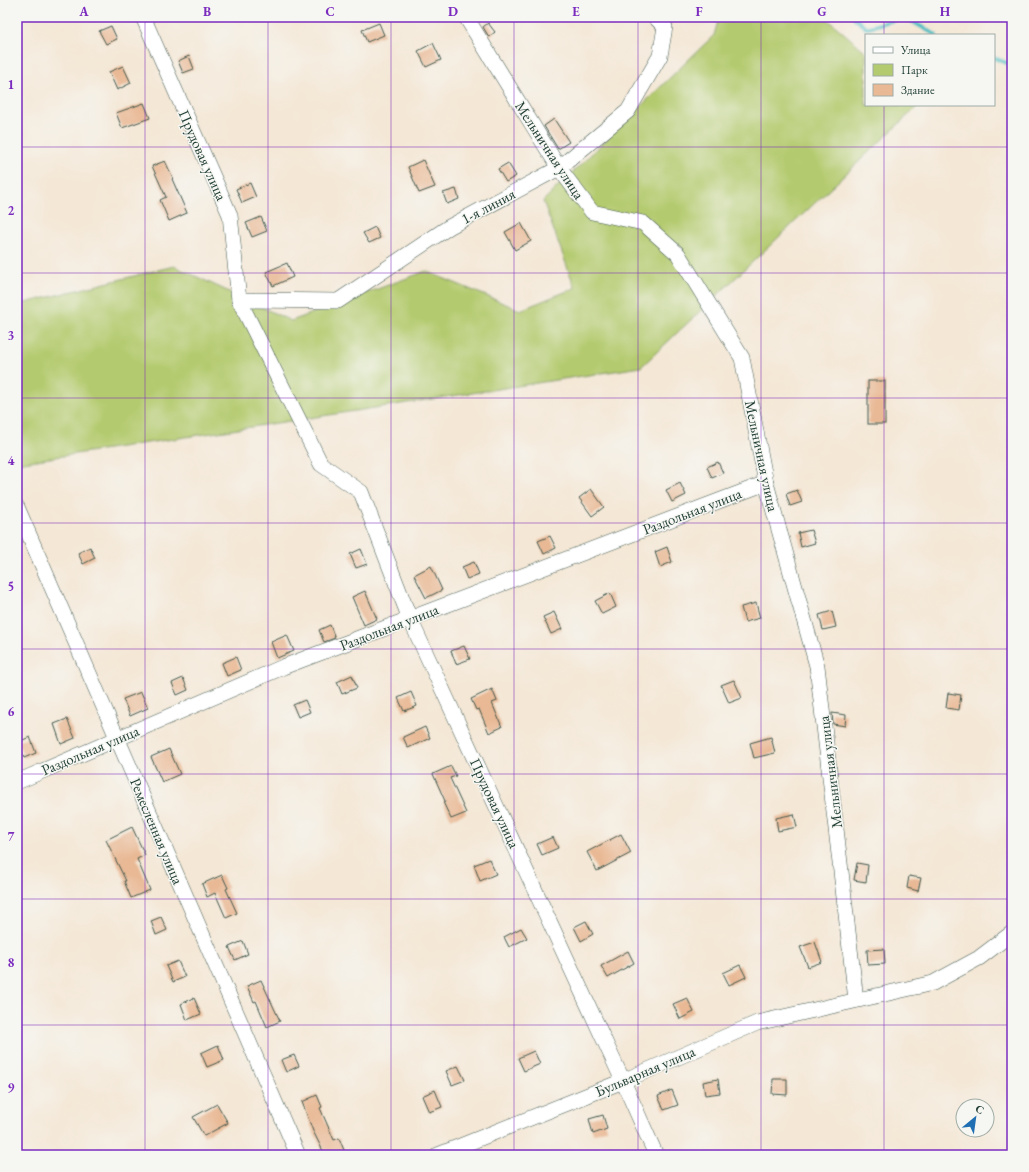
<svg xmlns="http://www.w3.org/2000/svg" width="1029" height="1172" font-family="'EB Garamond',serif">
<rect width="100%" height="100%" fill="#f6f6f2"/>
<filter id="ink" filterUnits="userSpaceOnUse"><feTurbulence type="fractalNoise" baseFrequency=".025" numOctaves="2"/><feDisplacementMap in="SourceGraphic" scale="8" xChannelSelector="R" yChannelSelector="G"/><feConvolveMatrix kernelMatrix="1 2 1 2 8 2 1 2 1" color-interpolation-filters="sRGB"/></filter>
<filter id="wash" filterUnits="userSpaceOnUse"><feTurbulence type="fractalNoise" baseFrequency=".012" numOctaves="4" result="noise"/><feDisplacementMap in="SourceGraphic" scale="16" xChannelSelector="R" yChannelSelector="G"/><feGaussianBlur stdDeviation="0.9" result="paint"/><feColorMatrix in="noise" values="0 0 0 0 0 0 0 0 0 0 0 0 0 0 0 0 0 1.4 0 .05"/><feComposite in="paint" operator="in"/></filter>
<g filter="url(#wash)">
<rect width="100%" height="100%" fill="#f4e7d5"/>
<path fill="#b4ca6e" stroke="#6a8451" d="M719 17H825L866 52V105H919L641 367 17 463V305L174 266 291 321 426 271 520 310 575 288 543 201 714 35Z"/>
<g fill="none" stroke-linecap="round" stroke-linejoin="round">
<g stroke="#4ebdc3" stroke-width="4">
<path d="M854 17 866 28 904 17"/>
<path d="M904 17 936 35"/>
<path d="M994 58 1012 65"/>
</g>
</g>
<g id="blocks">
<g fill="#e9b995">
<path d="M379 23 384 35 367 42 362 30Z"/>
<path d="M488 23 495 32 489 37 483 27Z"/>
<path d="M111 26 117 39 106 44 99 31Z"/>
<path d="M433 43 441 60 426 67 418 51Z"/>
<path d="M189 56 194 69 183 73 178 61Z"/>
<path d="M123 66 131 83 117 90 109 72Z"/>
<path d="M144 103 150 118 122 128 116 113Z"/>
<path d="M554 119 569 142 558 149 544 126Z"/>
<path d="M423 160 435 187 419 193 408 167Z"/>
<path d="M165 161 173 178 172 179 187 213 169 221 160 200 166 197 152 166Z"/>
<path d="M508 163 516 176 506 182 498 169Z"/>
<path d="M250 183 256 197 242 203 236 189Z"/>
<path d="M456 189 459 199 447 204 443 193Z"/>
<path d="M261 217 267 231 252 237 246 223Z"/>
<path d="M521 223 531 241 515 250 505 232Z"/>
<path d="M375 227 380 238 369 243 363 233Z"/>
<path d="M287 263 293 277 273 286 266 272Z"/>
<rect x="868" y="381" width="17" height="43"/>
<path d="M718 462 723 473 712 478 707 467Z"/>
<path d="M680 483 686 495 672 502 666 490Z"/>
<path d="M591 489 604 507 592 516 579 498Z"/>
<path d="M797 490 802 502 790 506 786 494Z"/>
<path d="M811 530 815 543 801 547 798 533Z"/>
<path d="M550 536 556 548 544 554 538 541Z"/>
<path d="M90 547 95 558 83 564 78 553Z"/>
<path d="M667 547 672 562 660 567 655 552Z"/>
<path d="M361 549 367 564 356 568 350 554Z"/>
<path d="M474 562 479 574 467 579 462 567Z"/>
<path d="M431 566 442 590 426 598 414 575Z"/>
<path d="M365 591 377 619 364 625 352 597Z"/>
<path d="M610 593 616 607 602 614 595 601Z"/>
<path d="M756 603 760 618 745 622 741 607Z"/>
<path d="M832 611 836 627 823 630 819 615Z"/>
<path d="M554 612 562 629 551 634 543 617Z"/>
<path d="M330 625 335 638 324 642 319 630Z"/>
<path d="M287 635 294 651 277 658 271 642Z"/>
<path d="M464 646 470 659 456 664 451 651Z"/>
<path d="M236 657 241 670 227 676 222 663Z"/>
<path d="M352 675 357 688 342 694 337 682Z"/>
<path d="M183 678 188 690 177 695 172 683Z"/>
<path d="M734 680 742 698 729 703 721 685Z"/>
<path d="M492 689 497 701 492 703 502 727 489 733 479 709 476 710 471 699Z"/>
<path d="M141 692 148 708 130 716 123 699Z"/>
<path d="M411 692 417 706 404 711 398 698Z"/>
<path d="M948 693 961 695 959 710 946 708Z"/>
<path d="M305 700 310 712 298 717 293 705Z"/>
<path d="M832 713 846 715 845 726 833 724Z"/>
<path d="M67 719 75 738 61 744 54 724Z"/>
<path d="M425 727 430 738 408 748 403 737Z"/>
<path d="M30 737 36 753 24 758 18 742Z"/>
<path d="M771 737 775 753 754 758 750 743Z"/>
<path d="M169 749 180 774 162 782 151 757Z"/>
<path d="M451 766 456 776 450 778 466 813 451 819 443 802 445 801 433 774Z"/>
<path d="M794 814 797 827 778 831 776 818Z"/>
<path d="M132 827 145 855 137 859 150 890 131 898 124 881H126L106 840Z"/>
<path d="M621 834 631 853 597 871 587 852Z"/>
<path d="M553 837 558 848 542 855 537 844Z"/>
<path d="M489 859 496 874 480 881 474 865Z"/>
<path d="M857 863 868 865 866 882 854 880Z"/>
<path d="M222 875 228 888 226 889 237 913 226 918 215 893 207 897 202 884Z"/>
<path d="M909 876 921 878 918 891 907 888Z"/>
<path d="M161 917 167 930 156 935 151 921Z"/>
<path d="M586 921 593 934 581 941 574 927Z"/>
<path d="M521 928 527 938 509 947 504 937Z"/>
<path d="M243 941 248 954 235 960 229 947Z"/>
<path d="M815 942 822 962 808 967 800 947Z"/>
<path d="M884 949 885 964 868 965 867 950Z"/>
<path d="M628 951 634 963 608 978 601 966Z"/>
<path d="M178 961 185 977 173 982 166 966Z"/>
<path d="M740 965 746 977 729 985 723 973Z"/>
<path d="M261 980 280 1021 267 1027 256 1001 254 1002 247 986Z"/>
<path d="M194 998 201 1014 187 1020 181 1004Z"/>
<path d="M687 998 694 1012 680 1019 673 1004Z"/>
<path d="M218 1045 224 1060 207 1067 201 1053Z"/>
<path d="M534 1051 540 1064 524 1071 518 1058Z"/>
<path d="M294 1055 299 1066 286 1072 281 1060Z"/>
<path d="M458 1066 465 1080 452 1085 446 1071Z"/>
<path d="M718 1079 720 1093 705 1095 703 1082Z"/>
<path d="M773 1079H787V1095L772 1094Z"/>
<path d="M435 1090 442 1107 429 1112 422 1096Z"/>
<path d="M672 1090 678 1105 664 1110 658 1096Z"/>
<path d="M317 1095 322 1107 320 1108 334 1140 339 1138 346 1155H325L313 1131 302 1102Z"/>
<path d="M217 1104 228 1123 204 1136 193 1117Z"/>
<path d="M603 1115 607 1129 593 1134 589 1119Z"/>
</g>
</g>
</g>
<g filter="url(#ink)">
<use href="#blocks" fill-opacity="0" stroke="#3f564c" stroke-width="1"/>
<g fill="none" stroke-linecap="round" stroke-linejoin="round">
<g stroke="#3f564c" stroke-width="16">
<g id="street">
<path d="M143 17 230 215 239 300 321 464 361 492 410 619 623 1081 656 1155"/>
<path d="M466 17 559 168 592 212 643 223 678 254 742 358 766 483 817 666 856 1000"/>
<path d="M239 300 338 301 449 227 559 168 628 111 660 56 665 27 655 17"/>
<path d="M17 507 298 1155"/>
<path d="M17 782 283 667 766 483"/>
<path d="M438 1155 623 1081 757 1023 933 983 979 958 1012 933"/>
</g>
</g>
<use href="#street" stroke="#fff" stroke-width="15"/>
</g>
</g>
<path fill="none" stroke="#7b2cbf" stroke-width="1" stroke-opacity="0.55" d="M145 17V1155M268 17V1155M391 17V1155M514 17V1155M638 17V1155M761 17V1155M884 17V35M884 105V1155M17 147H1012M17 273H1012M17 398H1012M17 523H1012M17 649H1012M17 774H1012M17 899H1012M17 1025H1012"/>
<g text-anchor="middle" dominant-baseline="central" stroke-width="3" stroke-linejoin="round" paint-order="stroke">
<g font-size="15" fill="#1f3d34" stroke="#f6f6f2">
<text transform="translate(550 150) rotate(57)">Мельничная улица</text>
<text transform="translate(203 155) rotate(66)">Прудовая улица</text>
<text transform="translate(488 206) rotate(-28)">1-я линия</text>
<text transform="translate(762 456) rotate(78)">Мельничная улица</text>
<text transform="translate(692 511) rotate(-21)">Раздольная улица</text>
<text transform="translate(389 627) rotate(-21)">Раздольная улица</text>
<text transform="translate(90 750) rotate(-23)">Раздольная улица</text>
<text transform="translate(830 772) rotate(-97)">Мельничная улица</text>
<text transform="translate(495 803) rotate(65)">Прудовая улица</text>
<text transform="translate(157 831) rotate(67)">Ремесленная улица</text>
<text transform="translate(645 1071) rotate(-23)">Бульварная улица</text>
</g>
</g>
<rect width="1029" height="1172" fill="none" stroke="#f6f6f2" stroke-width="44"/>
<rect x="865" y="34" width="130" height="72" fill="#f6f6f2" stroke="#a0aca6"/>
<rect x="873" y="47" width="20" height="6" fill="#ffffff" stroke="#a0aca6"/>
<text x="901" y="54" font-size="12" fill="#1f3d34">Улица</text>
<rect x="873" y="64" width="20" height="12" fill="#b4ca6e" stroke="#a0aca6"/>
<text x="901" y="74" font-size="12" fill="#1f3d34">Парк</text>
<rect x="873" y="84" width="20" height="12" fill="#e9b995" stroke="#a0aca6"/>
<text x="901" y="94" font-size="12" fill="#1f3d34">Здание</text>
<g transform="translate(975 1118) rotate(29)"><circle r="19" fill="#f6f6f2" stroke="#a0aca6"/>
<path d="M0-3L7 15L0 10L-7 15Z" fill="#1f6fb2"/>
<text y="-6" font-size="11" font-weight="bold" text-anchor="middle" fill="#1f3d34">С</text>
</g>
<rect x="22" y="22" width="985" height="1128" fill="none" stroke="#7b2cbf" stroke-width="1.5"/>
<g font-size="13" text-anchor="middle" font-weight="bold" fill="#7b2cbf">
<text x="84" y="16">A</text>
<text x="207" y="16">B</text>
<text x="330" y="16">C</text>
<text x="453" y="16">D</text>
<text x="576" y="16">E</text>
<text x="699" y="16">F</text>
<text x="822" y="16">G</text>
<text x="945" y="16">H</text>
<text x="11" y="89">1</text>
<text x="11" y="215">2</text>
<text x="11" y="340">3</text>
<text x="11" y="465">4</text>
<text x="11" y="591">5</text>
<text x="11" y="716">6</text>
<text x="11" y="841">7</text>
<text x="11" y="967">8</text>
<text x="11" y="1092">9</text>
</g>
</svg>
